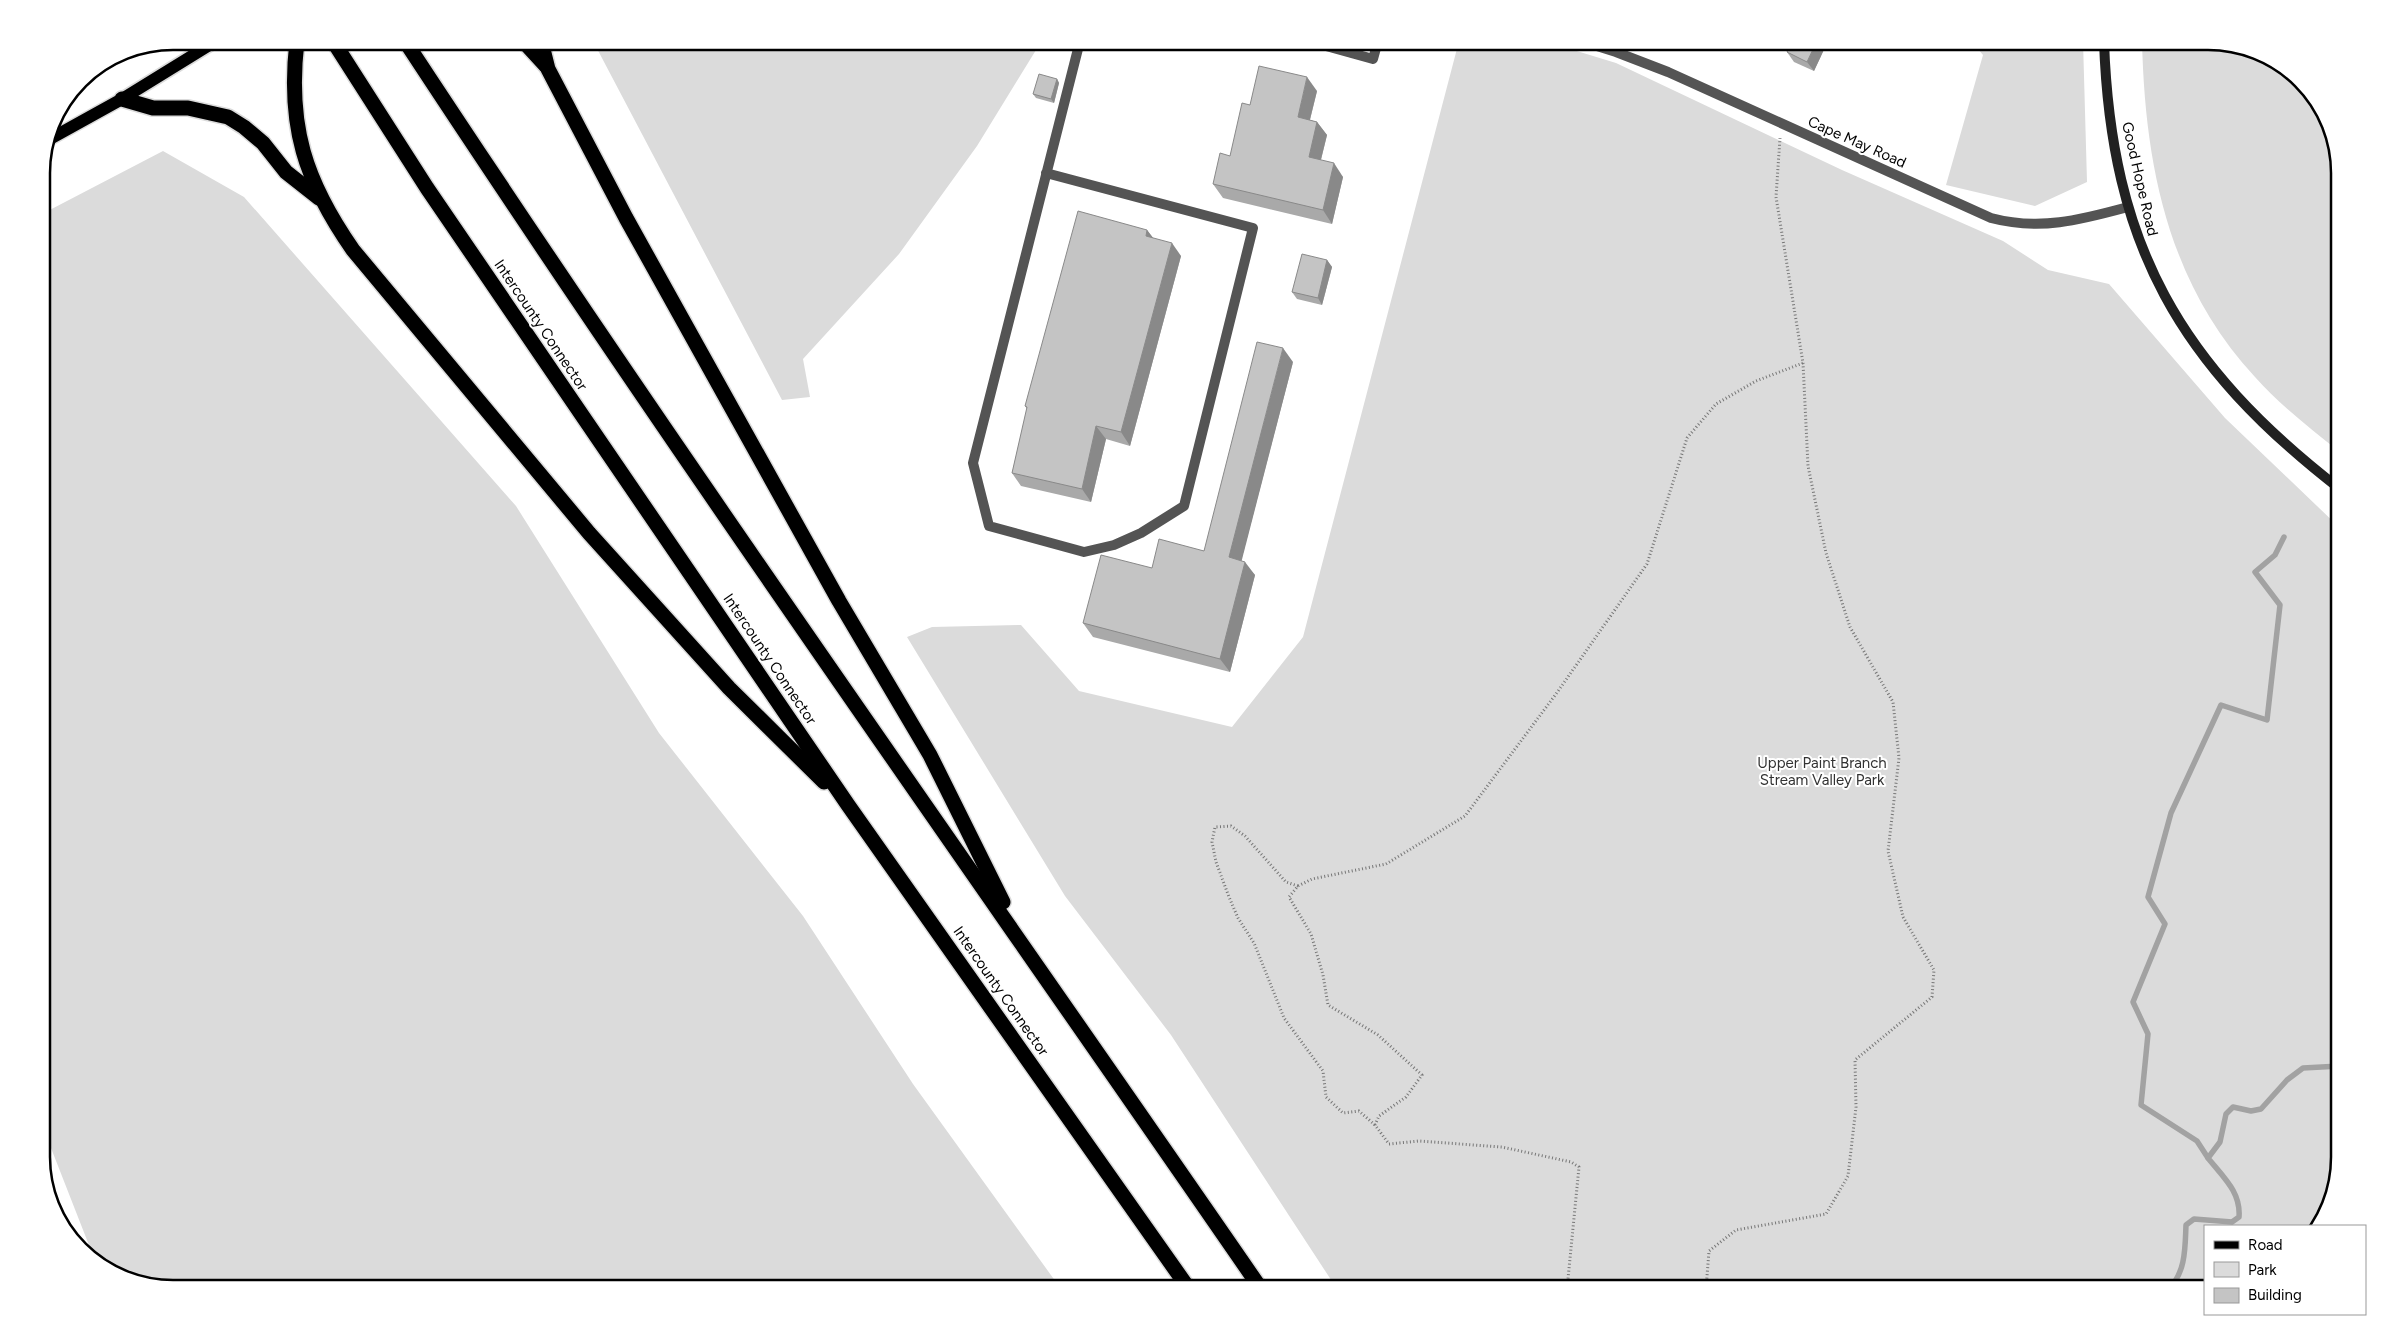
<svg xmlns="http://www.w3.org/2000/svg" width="2381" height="1330" font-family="Figtree,sans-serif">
<rect width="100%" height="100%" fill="#fff"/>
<g fill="#dbdbdb">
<path d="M593 41H1038L1036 50 977 146 899 254 803 359 810 397 782 400Z"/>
<path d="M1459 41H1544L1616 63 1842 170 2003 241 2048 270 2109 284 2225 418 2340 528V1157L2322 1223 2319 1226H2205V1289H1337L1171 1035 1065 896 907 637 932 627 1021 625 1079 691 1232 727 1303 637Z"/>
<path d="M1971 41H2083L2087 182 2035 206 1946 185 1983 55Z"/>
<path d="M2142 41H2208L2274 59 2318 100 2339 165 2340 452C2310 428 2280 405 2255 377 2168 283 2145 165 2142 41Z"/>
<path d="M163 151 244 197 516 506 659 733 803 916 913 1084 1061 1289H173L107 1271 94 1258 42 1125V214Z"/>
</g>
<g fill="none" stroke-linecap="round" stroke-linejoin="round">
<g stroke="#a2a2a2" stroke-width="5.5">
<path d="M2340 335 2337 341 2340 355"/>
<path d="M2208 1158 2197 1141 2141 1105 2148 1034 2133 1002 2165 924 2148 897 2171 813 2221 705 2267 720 2280 605 2255 572 2275 555 2284 537"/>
<path d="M2169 1289C2186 1271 2185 1248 2186 1225L2194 1219 2232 1222 2239 1217C2241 1192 2223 1177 2208 1158L2220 1142 2226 1114 2233 1107 2251 1111 2261 1109 2287 1080 2303 1068 2340 1066"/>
</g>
<g stroke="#dbdbdb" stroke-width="15">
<path id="primary" d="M48 140 122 99 216 41"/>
</g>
<g stroke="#dbdbdb" stroke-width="18">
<g id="highway">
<path d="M297 41C287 126 305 181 353 250L589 533 729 688 824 782"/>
<path d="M333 41 427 188 848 805 1189 1289"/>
<path d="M405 41C682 463 975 874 1261 1289"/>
<path d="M523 41 546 66"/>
<path d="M541 41 548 69 626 218 839 601 930 755 1003 902"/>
<path d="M122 99 153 108H188L228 117 244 127 263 143 286 172 319 198"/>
</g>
</g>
<g stroke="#767676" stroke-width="3" stroke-dasharray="1 2.5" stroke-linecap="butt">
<path d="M1298 886 1286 882 1245 836 1231 826 1215 827 1212 842 1216 862 1229 897 1238 918 1254 943 1284 1018 1323 1071 1326 1097 1343 1113 1359 1111 1375 1125"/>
<path d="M1567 1289 1579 1167 1571 1162 1502 1147 1419 1141 1389 1144 1375 1125 1379 1116 1406 1097 1422 1075 1378 1035 1328 1005 1323 975 1311 934 1289 897 1298 886 1312 879 1386 864 1465 816 1556 694 1647 564 1687 438 1716 404 1756 381 1803 363"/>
<path d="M1706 1289 1709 1251 1736 1230 1826 1214 1848 1176 1856 1107 1855 1060 1932 997 1934 970 1903 917 1888 851 1899 758 1893 702 1850 627 1826 553 1808 466 1803 363 1776 197 1780 138"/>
</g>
<g stroke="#545454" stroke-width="10">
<path d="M1308 41 1373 59 1378 41"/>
<path d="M1046 173 1253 228 1184 506 1141 533 1114 545 1084 552 989 526 973 463 1080 41"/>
</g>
<path stroke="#545454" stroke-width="10" d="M1581 41 1616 52 1668 72 1991 218C2040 231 2080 220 2128 207"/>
<path stroke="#212121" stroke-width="10" d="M2104 41C2111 246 2180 365 2340 489"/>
<use href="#primary" stroke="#000" stroke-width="12"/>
<use href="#highway" stroke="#000" stroke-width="15"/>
</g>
<g fill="#a9a9a9">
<path d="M1752 41H1771L1769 48Z"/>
<path d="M1792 41H1828L1814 71 1794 62 1787 52Z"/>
<path d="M1057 79 1059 83 1054 103 1036 98 1033 94Z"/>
<path d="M1317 91 1310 120 1317 122 1327 135 1321 160 1343 177 1332 224 1223 198 1213 184 1230 156Z"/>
<path d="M1147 230 1153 238 1181 256 1130 446 1106 439 1091 502 1021 486 1012 473 1027 409 1025 406Z"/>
<path d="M1327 260 1332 267 1322 305 1297 299 1292 292Z"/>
<path d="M1293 362 1241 561 1255 575 1230 672 1093 637 1083 623 1152 568 1204 551Z"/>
</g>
<g fill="#898989">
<path d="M1764 41H1771L1769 48Z"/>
<path d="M1817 41H1828L1814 71 1807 62Z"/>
<path d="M1307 77 1317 91 1307 131 1298 117Z"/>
<path d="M1057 79 1059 83 1054 103 1051 99Z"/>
<path d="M1317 122 1327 135 1318 171 1309 157Z"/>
<path d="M1334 163 1343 177 1332 224 1323 210Z"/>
<path d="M1147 230 1157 243 1146 236Z"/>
<path d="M1172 243 1181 256 1130 446 1121 432Z"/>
<path d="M1327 260 1332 267 1322 305 1318 298Z"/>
<path d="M1283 348 1293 362 1239 571 1229 557Z"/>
<path d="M1096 426 1106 439 1091 502 1082 489Z"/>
<path d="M1245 562 1255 575 1230 672 1220 659Z"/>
</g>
<g fill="#c4c4c4" stroke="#898989">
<path d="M1792 41H1817L1807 62 1787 52Z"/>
<path d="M1259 66 1307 77 1298 117 1317 122 1309 157 1334 163 1323 210 1213 184 1220 153 1230 156 1242 103 1250 105Z"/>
<path d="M1039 74 1057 79 1051 99 1033 94Z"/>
<path d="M1078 211 1147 230 1146 236 1172 243 1121 432 1096 426 1082 489 1012 473 1027 407 1025 406Z"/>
<path d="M1302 254 1327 260 1318 298 1292 292Z"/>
<path d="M1257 342 1283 348 1229 557 1245 562 1220 659 1083 623 1101 555 1152 568 1159 539 1204 551Z"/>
</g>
<g text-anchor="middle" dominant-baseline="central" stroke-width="4" stroke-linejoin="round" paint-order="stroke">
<g font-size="15" fill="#000" stroke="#fff">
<text transform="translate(1857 142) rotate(24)">Cape May Road</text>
<text transform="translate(2140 179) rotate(77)">Good Hope Road</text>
<text transform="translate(541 325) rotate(56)">Intercounty Connector</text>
<text transform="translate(770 659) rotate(56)">Intercounty Connector</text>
<text transform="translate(1001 991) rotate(55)">Intercounty Connector</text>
</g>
<g font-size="15" fill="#323232" stroke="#fff">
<text x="1822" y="763">Upper Paint Branch<tspan x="1822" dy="17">Stream Valley Park</tspan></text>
</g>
</g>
<path d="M0 0H2381V1330H0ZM173 50H2208A123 123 0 0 1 2331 173V1157A123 123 0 0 1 2208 1280H173A123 123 0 0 1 50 1157V173A123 123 0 0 1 173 50Z" fill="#fff" fill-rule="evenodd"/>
<path fill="none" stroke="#000" stroke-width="2.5" d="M173 50H2208A123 123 0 0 1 2331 173V1157A123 123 0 0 1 2208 1280H173A123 123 0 0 1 50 1157V173A123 123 0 0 1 173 50Z"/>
<rect x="2204" y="1225" width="162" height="90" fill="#ffffff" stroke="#999999"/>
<rect x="2214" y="1241" width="25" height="8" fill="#000000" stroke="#999999"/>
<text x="2248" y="1250" font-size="15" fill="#000000">Road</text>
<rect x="2214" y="1262" width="25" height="15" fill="#dbdbdb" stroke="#999999"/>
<text x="2248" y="1275" font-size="15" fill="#000000">Park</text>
<rect x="2214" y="1288" width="25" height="15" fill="#c4c4c4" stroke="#999999"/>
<text x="2248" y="1300" font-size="15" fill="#000000">Building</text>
</svg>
